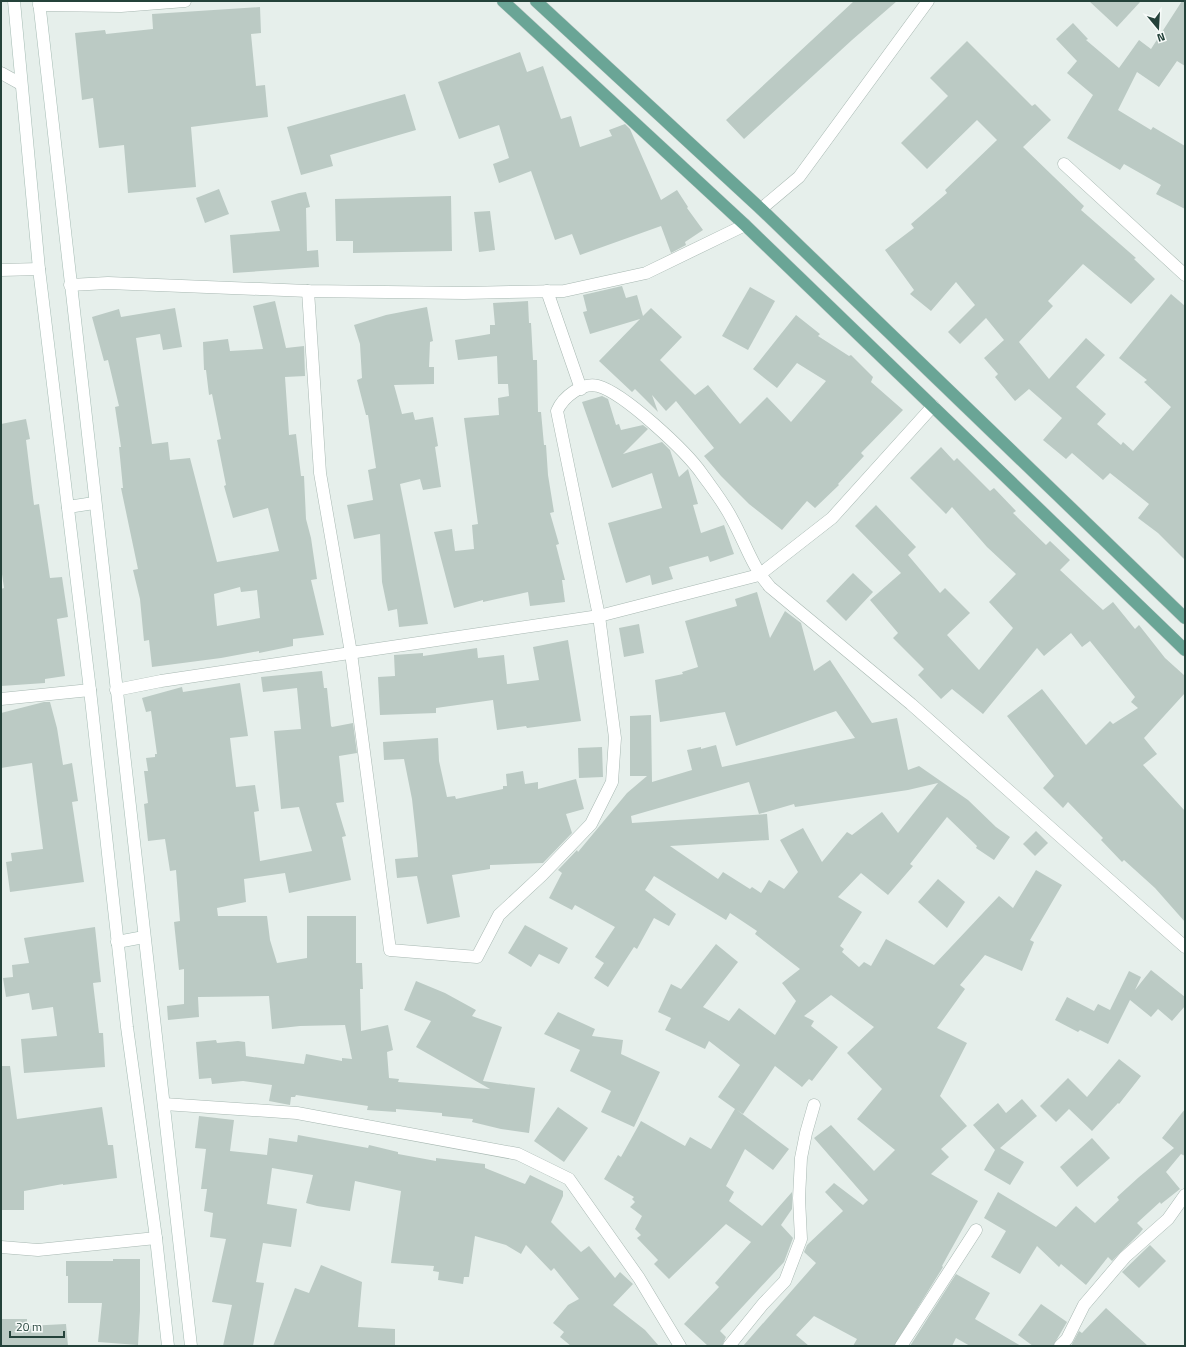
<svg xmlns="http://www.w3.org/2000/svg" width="1186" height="1347" font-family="'Titillium Web',sans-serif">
<rect width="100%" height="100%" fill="#e6efeb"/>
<g fill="#bbcac4" fill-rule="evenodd">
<path d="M854 1H897L852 40 744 139 726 120Z"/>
<path d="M1089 1H1141L1117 27Z"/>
<path d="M1182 1H1185V66L1177 61 1159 87 1137 72 1118 110 1151 130 1153 127 1185 146V209L1156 194 1161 185 1124 164 1120 170 1067 138 1093 95 1067 73 1077 61 1056 39 1073 23 1088 39 1086 40 1119 68 1139 40 1151 49Z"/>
<path d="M260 7 261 33 251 34 256 86 265 85 268 117 191 127 196 187 128 193 124 145 99 148 93 98 82 100 75 33 105 30 106 34 153 29 152 14Z"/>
<path d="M967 41 1032 106 1035 104 1051 120 1023 147 1084 206 1081 210 1136 258 1134 259 1155 279 1131 304 1083 264 1048 301 1053 306 1019 342 1049 379 1086 338 1105 355 1076 387 1106 414 1097 424 1121 445 1123 442 1133 451 1171 407 1144 382 1147 380 1119 358 1171 294 1185 306V560L1158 533 1138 518 1149 504 1110 473 1103 480 1072 453 1066 459 1043 440 1062 418 1029 389 1015 401 995 377 998 374 984 358 1004 340 986 318 960 344 948 332 975 305 956 282 931 311 910 294 914 290 885 250 914 228 911 224 947 193 945 190 997 140 977 120 927 169 901 143 948 96 930 78Z"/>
<path d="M520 52 527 72 543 66 561 119 571 116 580 147 612 136 609 130 625 124 630 129 661 200 677 190 688 207 687 208 703 230 685 242 686 245 671 253 661 226 580 255 572 234 555 240 531 171 499 183 493 164 509 158 499 125 459 139 438 82Z"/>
<path d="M405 94 416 130 330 155 333 166 301 175 287 127Z"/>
<path d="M219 189 229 214 205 223 196 198Z"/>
<path d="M306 192 310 207 306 208 307 251 318 250 319 267 233 273 230 235 280 231 271 201 299 193Z"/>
<path d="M451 196 452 251 353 253V241H336L335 199Z"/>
<path d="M490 211 495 250 479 252 474 212Z"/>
<path d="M622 286 626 298 637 295 643 316 651 308 682 337 660 360 695 395 708 385 740 424 767 397 791 422 826 381 797 363 777 388 753 369 796 315 820 334 818 336 849 356 851 355 873 377 871 382 903 410 861 453 864 456 838 484 839 485 815 508 807 501 782 530 749 504 721 476 704 456 714 448 676 401 666 411 652 395 658 412 635 389 632 392 599 361 640 319 590 334 583 312 587 311 583 295Z"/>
<path d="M750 287 775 301 748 350 722 336Z"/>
<path d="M275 301 286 348 304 346 305 376 285 377 289 435 296 434 301 476H304L306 519 311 538 317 579 311 580 324 635 293 639V646L259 653V651L221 658 152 667 149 640 144 641 140 599 133 570 138 569 121 488H123L119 447H121L115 407 119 406 108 360 104 361 92 317 119 309 121 317 175 308 182 347 163 350 160 334 136 338 152 444 168 442 170 460 190 458 217 562 279 551 268 508 233 518 224 486 226 485 217 440 221 439 212 394 209 395 206 370H204L203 342 228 339 230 351 263 349 253 306ZM240 587 241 592 257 590 260 618 217 626 214 594Z"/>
<path d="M528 301 529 323H531L533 360H537L538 412H541L544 445H546L548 475 554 512 550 513 559 544 556 545 565 580H562L565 602 530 606 528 592 483 602V600L454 608 434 532 452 529 455 551 474 549 472 525 478 524 464 418 499 415 498 398 509 396 508 384H498L497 356 458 360 455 340 490 334V325H495L493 303Z"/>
<path d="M427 307 433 341 430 342 429 367H434V384L394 385 402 414 413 412 415 420 433 417 438 446 435 447 441 487 423 490 420 479 400 484 428 624 399 627 397 609 388 611 382 582 380 534 354 539 347 505 373 500 368 470 376 468 368 415H366L357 380 362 378 360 344 354 325 386 315Z"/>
<path d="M602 396 608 399 616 425 619 424 621 430 643 425 648 429 623 454 662 442 670 450 679 477 688 469 698 504 693 505 701 533 724 525 734 554 710 562 708 556 669 567 673 579 652 585 650 575 626 583 608 523 662 508 652 473 612 488 582 402Z"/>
<path d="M26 419 30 439 26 440 34 505 39 504 50 578 62 577 68 617 57 619 65 676 45 679V683L1 686V589L4 588 1 567V424Z"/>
<path d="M941 447 954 461 957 458 990 491 994 488 1016 511 1013 513 1046 545 1050 541 1070 560 1060 570 1103 610 1113 602 1135 629 1139 625 1165 658 1185 676V693L1144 738 1157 754 1143 765 1185 811V922L1155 888 1124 860 1122 862 1101 840 1103 838 1068 802 1063 808 1043 788 1054 776 1007 716 1042 689 1086 745 1110 721 1113 724 1138 708 1131 702 1135 697 1090 641 1082 647 1071 633 1044 656 1037 648 983 714 952 689 941 699 918 675 924 669 893 638 898 633 870 600 901 573 855 526 876 505 916 547 908 555 940 593 945 588 970 613 947 635 979 670 1013 628 989 602 1016 574 987 547 952 507 946 514 910 478Z"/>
<path d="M853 573 873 592 846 621 826 601Z"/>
<path d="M757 592 770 638 785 611 801 623 814 671 830 660 872 723 897 718 908 770 919 766 968 800 996 827 1010 837 994 860 976 848 977 846 947 817 910 864 913 866 888 895 861 873 838 897 862 912 840 946 844 949 842 952 859 967 864 962 871 966 886 939 934 965 999 896 1013 908 1036 870 1062 885 1030 940 1034 942 1022 971 985 955 960 985 965 989 937 1028 967 1043 940 1096 967 1126 941 1149 949 1157 931 1174 978 1201 948 1255 942 1266 943 1267 894 1346H853L857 1339 814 1316 796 1335 809 1346H743L816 1263 804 1252 807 1245 843 1211 825 1192 834 1183 863 1205 868 1200 814 1138 831 1125 874 1171 895 1150 857 1119 882 1089 847 1053 874 1027 831 995 804 1016 814 1021 811 1026 838 1047 812 1081 809 1079 802 1087 775 1066 743 1114 737 1110 789 1149 773 1170 745 1149 726 1186 734 1192 729 1201 762 1226 792 1192V1209L781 1225 793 1238 784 1262 720 1331 726 1337 722 1346H708L684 1324 719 1287 715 1283 751 1242 726 1224 669 1279 654 1264 658 1260 637 1238 641 1235 635 1229 642 1216 630 1207 635 1202 632 1199 634 1197 604 1179 618 1155 621 1157 641 1121 685 1146 690 1137 711 1149 735 1109 718 1097 740 1065 709 1041 705 1049 665 1030 671 1018 658 1012 671 984 681 989 716 944 738 962 703 1007 729 1021 739 1008 775 1035 796 1001 782 983 800 969 755 934 757 931 730 913 726 920 654 876 645 890 676 914 669 926 654 918 637 949 634 947 608 987 594 978 604 963 595 957 615 927 575 905 572 910 549 898 562 873 558 870 577 850 578 852 627 793 647 776H630V716L651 715 652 782 692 770 687 750 701 747V749L716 745 722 767 855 738 836 711 736 746 725 712 660 722 655 680 683 674 682 672 698 667 685 621 737 606 735 599ZM749 782 759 814 794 804 795 807 908 790 938 783 898 833 882 812 852 835 847 832 822 862 803 828 780 840 798 872 784 889 769 880 761 893 752 887 750 889 723 872 718 879 670 846 769 840 767 814 632 823 631 816Z"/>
<path d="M639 624 644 653 624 657 619 628Z"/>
<path d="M568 640 581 721 527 728 526 726 497 730 493 700 436 708V713L380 715 378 677 395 676 394 655 423 653V656L477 648 478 658 504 655 507 684 539 680 533 647Z"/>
<path d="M322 671 324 688H327L331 726 332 727 353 723 357 753 339 756 344 802 336 803 346 836 342 837 351 880 289 893 285 873 244 879 246 902 217 908 218 916H267L270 940 277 963 307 958V916H356V963H362L363 989H360L361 1031 388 1025 393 1050 387 1052 389 1078 399 1079 398 1082 490 1089 416 1047 431 1021 404 1010 416 981 445 993 476 1010 472 1016 502 1027 483 1081 535 1088 529 1133 501 1129 472 1122 473 1119 442 1116V1113L396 1109V1112L367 1110 368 1106 296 1095 295 1097H291L290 1105 269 1101 272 1085 243 1081 212 1084 211 1078 199 1079 196 1042 216 1040 217 1043 238 1041 245 1042 246 1056 304 1064 306 1054 342 1061V1058L352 1059 345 1025 300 1026 272 1029 269 996 198 997 199 1017 168 1020 167 1006 184 1004V969L179 970 174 922 180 921 176 870 170 871 165 839 148 841 144 804 148 803 144 771H148L146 758 155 757V754H157L151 711 146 712 142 698 182 687 183 692 240 683 248 736 230 738 232 755 236 787 255 785 259 811 254 812 260 861 312 851 299 807 281 809 274 731 301 729 297 688 263 692 261 677Z"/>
<path d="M44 702H50L57 728 63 765 72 763 78 801 72 802 84 882 10 892 6 862 12 861 11 853 43 849 32 763 1 768V713Z"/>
<path d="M438 738 439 761 447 797 455 796 456 799 503 789V786H507L506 774 523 771 525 784 538 782V789L576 779 584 809 566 814 572 833 543 863 490 865V869L452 875 460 917 427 924 417 876 397 878 395 859 418 857 417 844 412 799 404 759 384 760 383 742Z"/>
<path d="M602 747 603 777 579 778 578 748Z"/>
<path d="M1036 831 1048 843 1035 856 1023 844Z"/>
<path d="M938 879 965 902 947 928 918 902Z"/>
<path d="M525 925 568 948 559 964 539 954 531 967 508 953Z"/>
<path d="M95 927 101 982 93 983 99 1033H103L105 1067 24 1073 21 1039 57 1036 53 1007 32 1010 29 993 6 997 3 978 13 977 12 965 29 963 24 938Z"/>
<path d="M1151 970 1185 997V1006L1172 1021 1158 1009 1151 1017 1130 1000 1108 1044 1080 1030 1078 1032 1055 1020 1067 997 1094 1011 1098 1004 1110 1010 1129 971 1141 977 1135 990Z"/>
<path d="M558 1012 595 1029 592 1036 623 1040 621 1054 660 1072 634 1127 601 1112 611 1091 570 1071 580 1050 544 1034Z"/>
<path d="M1119 1059 1141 1076 1119 1104 1118 1103 1092 1131 1069 1109 1056 1122 1040 1106 1068 1078 1087 1097Z"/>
<path d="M1 1066H10L17 1119 102 1107 108 1145H113L117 1178 63 1185V1184L24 1191V1210H1Z"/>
<path d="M1022 1099 1037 1116 1000 1148 1024 1162 1010 1185 984 1170 995 1150 973 1125 998 1103 1006 1113Z"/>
<path d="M558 1107 588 1128 564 1162 534 1141Z"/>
<path d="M1185 1109V1156L1181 1154 1166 1172 1180 1189 1161 1204 1160 1202 1137 1223 1143 1229 1139 1234 1112 1261 1108 1257 1086 1285 1061 1264 1059 1267 1037 1246 1020 1274 991 1257 1006 1231 984 1218 998 1192 1056 1227 1076 1206 1095 1223 1119 1200 1117 1197 1139 1177 1174 1148 1162 1138Z"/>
<path d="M199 1116 234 1120 230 1151 267 1155 269 1138 297 1142 298 1135 368 1148 369 1145 398 1152V1154L436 1161V1158L485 1164V1168L525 1184 530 1175 563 1191V1196L551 1222 581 1252 589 1246 615 1278 620 1272 633 1284 613 1305 645 1330 659 1346H571L560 1337 564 1332 553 1323 568 1305 579 1299 554 1268 551 1271 526 1245 521 1254 506 1245 475 1236 469 1277H464L463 1284 438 1280 439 1272 433 1271 434 1266 391 1263 401 1191 355 1181 350 1211 317 1206 306 1203 313 1175 272 1168 267 1204 297 1209 291 1247 263 1243 256 1282 264 1283 253 1346H223L232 1305 212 1302 226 1239 210 1237 213 1213 204 1211 207 1189H201L206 1149 195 1148Z"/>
<path d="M1092 1138 1110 1158 1077 1187 1060 1167Z"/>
<path d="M1150 1245 1166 1261 1139 1288 1122 1272Z"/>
<path d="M113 1259H140V1311L138 1345 98 1342 102 1303H68V1276H66V1261H113Z"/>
<path d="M321 1265 362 1282 358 1327 395 1329V1346H273L295 1288 309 1293Z"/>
<path d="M956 1274 990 1293 975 1319 1021 1346H970L956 1338 952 1346H910Z"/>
<path d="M1041 1304 1067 1322 1053 1346H1033L1018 1335Z"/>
<path d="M1106 1308 1148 1346H1071L1079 1331 1082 1333Z"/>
<path d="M1 1319H27V1326L66 1324 68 1346H1Z"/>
</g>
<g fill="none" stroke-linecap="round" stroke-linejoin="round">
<g stroke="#a8b8b2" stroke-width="13">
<g id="street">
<path d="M39 5 121 6 185 1"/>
<path d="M1 73 21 84"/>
<path d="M1064 164 1185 275"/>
<path d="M761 209 799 177 928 1"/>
<path d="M1 270 39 269"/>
<path d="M70 285 108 283 308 291 464 293 564 291 646 273 745 225"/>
<path d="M308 291 320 473 351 653 390 950 477 957 499 915 542 875 591 824 612 782 615 738 599 616 557 411C563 397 582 382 598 386 624 393 686 451 702 474 712 488 724 503 732 519 745 542 752 567 770 587L911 704 1185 947"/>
<path d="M547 291 581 389"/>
<path d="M116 690 161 681 599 616 759 575 832 518 933 406"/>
<path d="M1 699 90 690"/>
<path d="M164 1104 297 1113 518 1154 569 1179 639 1278 680 1346"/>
<path d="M1 1247 38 1250 156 1238"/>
<path d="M729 1346 763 1304 785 1281 801 1239 799 1198 801 1158 806 1133 814 1105"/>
<path d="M901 1346 976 1230"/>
<path d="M1060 1346 1067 1339 1084 1305 1125 1257 1168 1219 1185 1195"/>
</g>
</g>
<g stroke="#a4bbb3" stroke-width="13">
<g id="secondary">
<path d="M14 1 39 269 90 690 127 1027 156 1238 168 1346"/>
<path d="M39 1 191 1346"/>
<path d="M68 507 94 503"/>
<path d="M117 942 144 937"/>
</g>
</g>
<g stroke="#c2cac8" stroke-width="13">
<g id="primary">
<path d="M503 1 745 225 1185 650"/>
<path d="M536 1 761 209 1185 618"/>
</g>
</g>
<use href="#street" stroke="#fff" stroke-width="12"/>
<use href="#secondary" stroke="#fff" stroke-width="12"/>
<use href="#primary" stroke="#6aa596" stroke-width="12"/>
</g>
<rect width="1186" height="1347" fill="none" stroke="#24423a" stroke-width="4"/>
<g transform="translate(1158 28) rotate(162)" stroke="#f7fbf9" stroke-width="3" paint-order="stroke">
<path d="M0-3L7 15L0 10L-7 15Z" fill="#24423a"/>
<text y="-6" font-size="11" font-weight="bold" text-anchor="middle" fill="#24423a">N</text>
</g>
<path d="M10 1331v6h54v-6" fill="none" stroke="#24423a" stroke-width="2"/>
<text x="16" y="1331" font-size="12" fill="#24423a" stroke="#f7fbf9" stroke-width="3" paint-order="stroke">20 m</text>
</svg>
